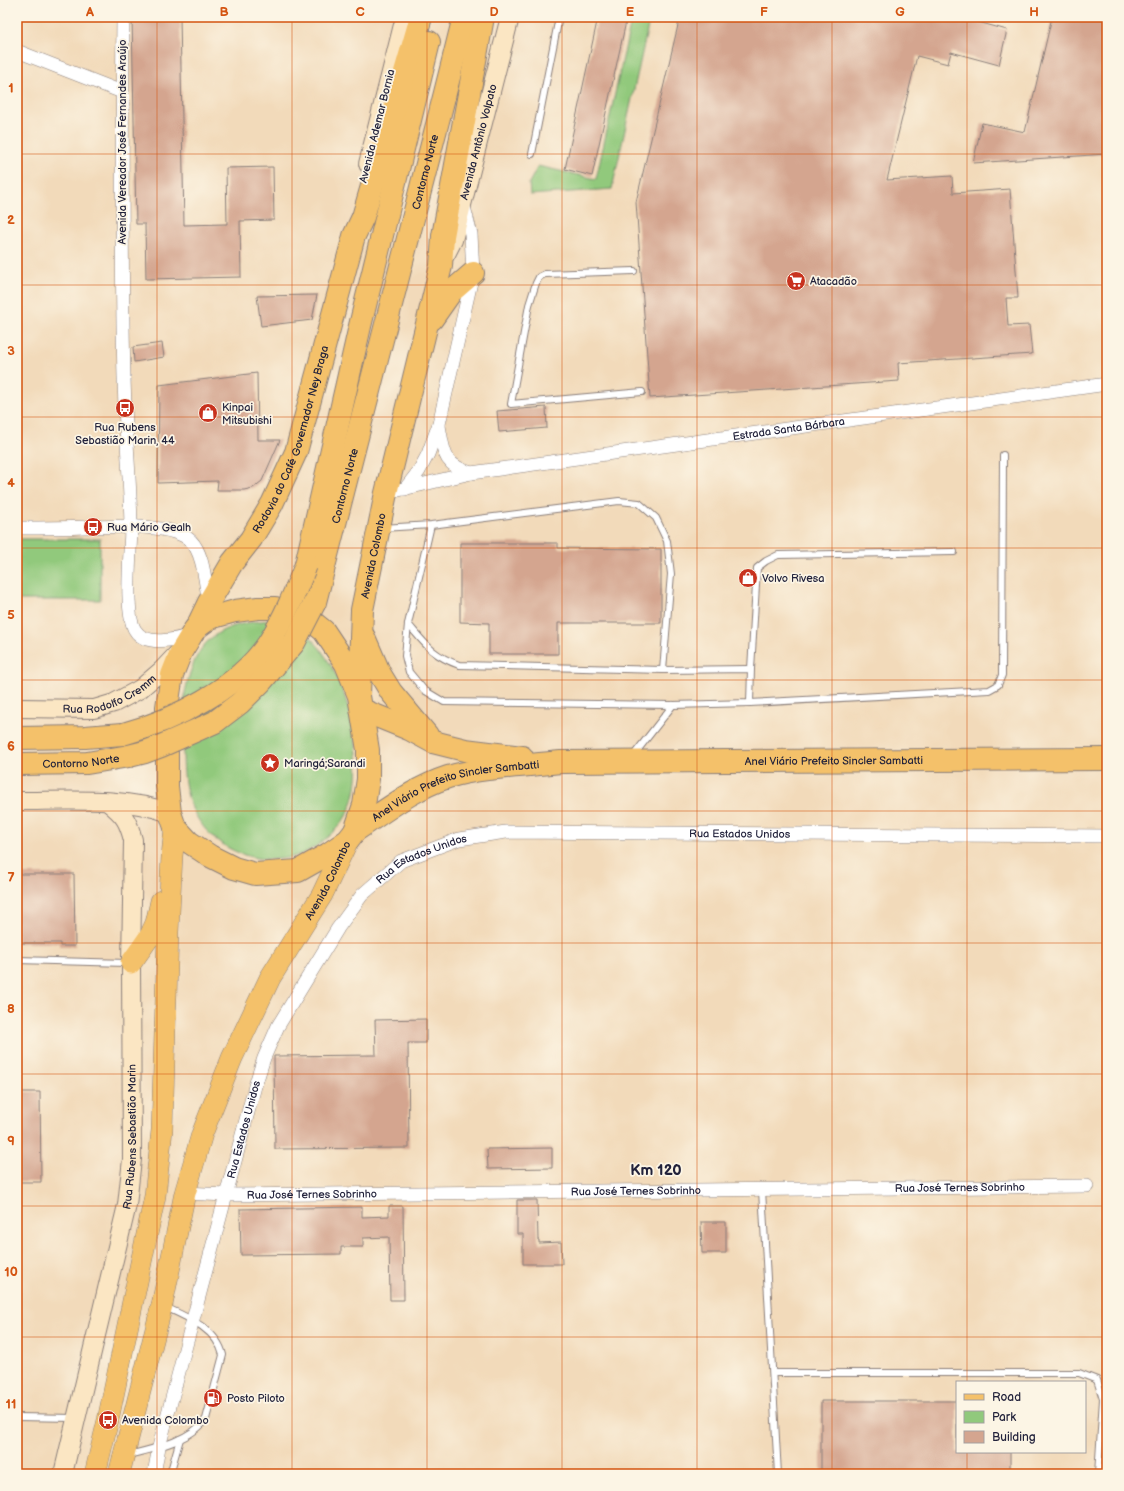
<svg xmlns="http://www.w3.org/2000/svg" width="1124" height="1491" font-family="'Balsamiq Sans',sans-serif">
<rect width="100%" height="100%" fill="#fcf5e5"/>
<filter id="ink" filterUnits="userSpaceOnUse"><feTurbulence type="fractalNoise" baseFrequency=".025" numOctaves="2"/><feDisplacementMap in="SourceGraphic" scale="8" xChannelSelector="R" yChannelSelector="G"/><feConvolveMatrix kernelMatrix="1 2 1 2 8 2 1 2 1" color-interpolation-filters="sRGB"/></filter>
<filter id="wash" filterUnits="userSpaceOnUse"><feTurbulence type="fractalNoise" baseFrequency=".012" numOctaves="4" result="noise"/><feDisplacementMap in="SourceGraphic" scale="16" xChannelSelector="R" yChannelSelector="G"/><feGaussianBlur stdDeviation="0.9" result="paint"/><feColorMatrix in="noise" values="0 0 0 0 0 0 0 0 0 0 0 0 0 0 0 0 0 1.4 0 .05"/><feComposite in="paint" operator="in"/></filter>
<g filter="url(#wash)">
<rect width="100%" height="100%" fill="#f2daba"/>
<g fill="#91c97c" stroke="#5a765c">
<path d="M632 17H650L612 189 530 195 529 183 538 166 596 179Z"/>
<rect x="17" y="539" width="83" height="61"/>
<path d="M271 620C280 623 298 627 305 633 343 663 367 750 354 797 351 809 343 823 334 831 325 840 316 847 304 853 264 870 215 852 195 814 180 788 183 748 184 718 184 710 184 700 185 692 189 675 194 656 206 643 223 625 248 622 271 620Z"/>
</g>
<g id="blocks">
<g fill="#d4a58f">
<path d="M132 17H180L184 225 227 224 226 168 273 167 274 220 240 221 241 277 146 279 145 224H136Z"/>
<path d="M598 17H627L592 176 565 169Z"/>
<path d="M680 17H960L1007 30 999 65 951 52 948 64 917 56 887 180 952 176 953 193 1010 189 1018 298H1006L1008 326 1029 325 1032 354 898 363 899 381 650 398 636 202Z"/>
<path d="M1052 17H1107V154L973 163 982 123 1025 132Z"/>
<path d="M317 295 312 320 261 326 257 296Z"/>
<path d="M162 343 164 357 134 362 133 347Z"/>
<path d="M257 373 258 440H280L262 481 253 488 244 490H217L218 481 158 483 159 385Z"/>
<path d="M546 407 547 428 499 432 497 411Z"/>
<path d="M460 543H558V548L661 549V623H558V654H489V623L460 622Z"/>
<path d="M17 874H74L75 946H60V943H17Z"/>
<path d="M426 1019V1043H408L409 1148 275 1149 274 1056 376 1055 375 1020Z"/>
<path d="M17 1092H40L41 1182H17Z"/>
<path d="M552 1148V1168L488 1169 487 1149Z"/>
<path d="M517 1200H537L538 1240H539V1243L561 1242 562 1264H523V1234H517Z"/>
<path d="M389 1206H403L404 1300H390L389 1237 363 1238V1247H341V1254L241 1255 240 1209 362 1207V1217L389 1216Z"/>
<path d="M701 1222H726V1253H702Z"/>
<path d="M821 1401H957V1452H1010V1474H821Z"/>
</g>
</g>
</g>
<g filter="url(#ink)">
<use href="#blocks" fill-opacity="0" stroke="#8a7e7a" stroke-width="1"/>
<g fill="none" stroke-linecap="round" stroke-linejoin="round">
<g stroke="#8a7e7a" stroke-width="8">
<g id="lane">
<path d="M532 154 559 17"/>
<path d="M634 271 545 274 539 277 536 283 529 305 511 404 642 392"/>
<path d="M382 528 431 525 619 501 639 503 656 518 667 541 671 574 663 670 751 669 750 703 673 705 444 702 424 690 409 672 405 656 408 624 431 525"/>
<path d="M408 624C426 645 432 655 459 665L663 670"/>
<path d="M751 669 757 568 766 561 778 555 954 552"/>
<path d="M750 703 989 690 998 685 1002 675 1003 455"/>
<path d="M633 756 673 705"/>
<path d="M17 960 127 963"/>
<path d="M762 1190 778 1474"/>
<path d="M773 1373H1079L1097 1380 1103 1399 1098 1474"/>
<path d="M17 1417 75 1418"/>
<path d="M128 1455C152 1449 191 1441 206 1419L223 1355C217 1329 187 1317 165 1307"/>
<path d="M170 1474 180 1439"/>
</g>
</g>
<g stroke="#8a7e7a" stroke-width="14">
<g id="street">
<path d="M123 17C122 137 121 257 124 377 125 426 130 476 131 526 131 548 124 613 135 630 145 647 177 640 192 634"/>
<path d="M17 51 122 92"/>
<path d="M439 426C444 452 443 465 471 473"/>
<path d="M405 489 419 471 428 454 439 424 473 273 471 234 463 203"/>
<path id="s1" d="M386 493 471 473 1107 384"/>
<path d="M17 528C39 528 62 528 84 527 110 527 171 522 191 541 204 554 205 584 209 602"/>
<path id="s2" d="M185 1193 226 1195 1087 1186"/>
<path id="s3" d="M154 1474 159 1447 255 1086 264 1058 278 1026 338 928 362 895 401 861 459 839 506 832 1107 836"/>
</g>
</g>
<g stroke="#8a7e7a" stroke-width="20">
<g id="secondary">
<path d="M368 164 405 17"/>
<path id="s4" d="M446 254 453 240 510 17"/>
<path id="s5" d="M17 708 94 709 114 703 140 689 162 670 179 652"/>
<path d="M17 801C67 801 122 796 170 813"/>
<path id="s6" d="M63 1474 127 1205 132 1159 131 963 133 840C128 820 124 815 108 802"/>
</g>
</g>
<g stroke="#8a7e7a" stroke-width="22">
<g id="primary">
<path d="M131 963 150 936 156 923 161 901"/>
<path d="M95 1474 108 1420 155 1196 162 1130 168 932 172 856 175 827"/>
<path id="s7" d="M119 1474 162 1305 185 1193 202 1134 232 1058 270 978 322 895 348 840"/>
</g>
</g>
<g stroke="#8a7e7a" stroke-width="24">
<g id="highway">
<path d="M432 319 451 292 473 273"/>
<path d="M306 565 360 326 429 42"/>
<path id="s8" d="M315 602 439 117 464 17"/>
<path id="s9" d="M196 629 209 602 232 563 251 539 272 504 296 452 354 236 363 217 421 17"/>
<path d="M364 637 380 674 391 692 427 735"/>
<path id="s10" d="M359 696 346 664 324 631 309 619 293 612 275 608H258L235 611 210 618 195 629 192 634 181 652 172 675 167 707V786L170 813 175 827 189 842 210 856 234 868 255 874 298 871 328 854 348 840 355 831 364 805 368 779V750L359 696 362 610 386 493 441 266 443 236 483 17"/>
<path d="M362 710 409 729 433 742 465 750 522 757"/>
<path d="M17 738 85 737 123 734"/>
<path id="s11" d="M17 764 87 763 129 756"/>
<path id="s12" d="M355 831C385 811 414 788 448 777 481 767 527 766 561 762L1107 759"/>
</g>
</g>
<use href="#lane" stroke="#fff" stroke-width="6"/>
<use href="#street" stroke="#fff" stroke-width="13"/>
<use href="#secondary" stroke="#fbe6c3" stroke-width="18"/>
<use href="#primary" stroke="#f4c16a" stroke-width="21"/>
<use href="#highway" stroke="#f4c16a" stroke-width="22"/>
<g stroke="#8a7e7a" stroke-width="24" stroke-linecap="butt">
<g id="highway-bridge">
<path d="M123 734C175 720 237 689 268 644 284 619 295 592 306 565"/>
<path d="M129 756 145 752 161 746 215 722 240 703 261 682 294 643 315 602"/>
</g>
</g>
<use href="#highway-bridge" stroke="#f4c16a" stroke-width="22"/>
</g>
</g>
<path fill="none" stroke="#d45411" stroke-width="1" stroke-opacity="0.55" d="M157 17V1474M292 17V1474M427 17V1474M562 17V1474M697 17V1474M832 17V1474M967 17V1382M17 154H1107M17 285H1107M17 417H1107M17 548H1107M17 680H1107M17 811H1107M17 943H1107M17 1074H1107M17 1206H1107M17 1337H1107M967 1452V1474"/>
<defs>
<g id="supermarket-disc" transform="scale(1)"><circle r="9.5" fill="#c8321e" stroke="#fcf5e5"/><path d="M-6-5.5h2.5l.6 2H6L4.5 2H-2.5L-4.4-4H-6ZM-1.5 3.2a1.3 1.3 0 1 0 .1 0ZM3 3.2a1.3 1.3 0 1 0 .1 0Z" fill="#fff"/></g>
<g id="bus-disc" transform="scale(1)"><circle r="9.5" fill="#c8321e" stroke="#fcf5e5"/><path d="M-5-6H5V4H4V6H2V4H-2V6H-4V4H-5ZM-3.5-4V0h7V-4ZM-3.5 1.2v1.5H-2V1.2ZM2 1.2v1.5H3.5V1.2Z" fill="#fff"/></g>
<g id="shop-disc" transform="scale(1)"><circle r="9.5" fill="#c8321e" stroke="#fcf5e5"/><path d="M-5-2.5h2.3a2.7 3.5 0 0 1 5.4 0H5L5.5 6h-11ZM-1.5-2.5h3a1.5 2.3 0 0 0-3 0Z" fill="#fff"/></g>
<g id="sight-disc" transform="scale(1)"><circle r="9.5" fill="#c8321e" stroke="#fcf5e5"/><path d="M0-6L1.8-2.2L6-1.7L2.9 1.2L3.7 5.4L0 3.3L-3.7 5.4L-2.9 1.2L-6-1.7L-1.8-2.2Z" fill="#fff"/></g>
<g id="fuel-disc" transform="scale(1)"><circle r="9.5" fill="#c8321e" stroke="#fcf5e5"/><path d="M-5.5-6h7V0h2V4h1.3V-2.5L3-4.5l.8-.8L6-3V5H2.5V1h-1V6h-7ZM-4.2-4.7v3.2H.2V-4.7Z" fill="#fff"/></g>
</defs>
<g fill-rule="evenodd">
<use href="#supermarket-disc" x="796" y="281"/>
<use href="#bus-disc" x="125" y="408"/>
<use href="#shop-disc" x="208" y="413"/>
<use href="#bus-disc" x="93" y="527"/>
<use href="#shop-disc" x="748" y="578"/>
<use href="#sight-disc" x="270" y="763"/>
<use href="#fuel-disc" x="213" y="1398"/>
<use href="#bus-disc" x="108" y="1420"/>
</g>
<g text-anchor="middle" dominant-baseline="central" stroke-width="3.5" stroke-linejoin="round" paint-order="stroke">
<g font-size="11" fill="#22223b" stroke="#fcf5e5">
<text transform="translate(377 126) rotate(-76)">Avenida Ademar Bornia</text>
<text transform="translate(122 142) rotate(-90)">Avenida Vereador José Fernandes Araújo</text>
<text stroke="none"><textPath href="#s4" startOffset="117">Avenida Antônio Volpato</textPath></text>
<text stroke="none"><textPath href="#s8" startOffset="444">Contorno Norte</textPath></text>
<text stroke="none"><textPath href="#s1" startOffset="408">Estrada Santa Bárbara</textPath></text>
<text stroke="none"><textPath href="#s9" startOffset="214">Rodovia do Café Governador Ney Braga</textPath></text>
<text stroke="none"><textPath href="#s8" startOffset="120">Contorno Norte</textPath></text>
<text stroke="none"><textPath href="#s10" startOffset="906">Avenida Colombo</textPath></text>
<text stroke="none"><textPath href="#s5" startOffset="96">Rua Rodolfo Cremm</textPath></text>
<text stroke="none"><textPath href="#s11" startOffset="64">Contorno Norte</textPath></text>
<text stroke="none"><textPath href="#s12" startOffset="495">Anel Viário Prefeito Sincler Sambatti</textPath></text>
<text stroke="none"><textPath href="#s12" startOffset="111">Anel Viário Prefeito Sincler Sambatti</textPath></text>
<text stroke="none"><textPath href="#s3" startOffset="1016">Rua Estados Unidos</textPath></text>
<text stroke="none"><textPath href="#s3" startOffset="692">Rua Estados Unidos</textPath></text>
<text stroke="none"><textPath href="#s7" startOffset="634">Avenida Colombo</textPath></text>
<text stroke="none"><textPath href="#s3" startOffset="356">Rua Estados Unidos</textPath></text>
<text stroke="none"><textPath href="#s6" startOffset="345">Rua Rubens Sebastião Marin</textPath></text>
<text stroke="none"><textPath href="#s2" startOffset="775">Rua José Ternes Sobrinho</textPath></text>
<text stroke="none"><textPath href="#s2" startOffset="451">Rua José Ternes Sobrinho</textPath></text>
<text stroke="none"><textPath href="#s2" startOffset="127">Rua José Ternes Sobrinho</textPath></text>
</g>
<g font-size="11" fill="#22223b" stroke="#fcf5e5" text-anchor="start">
<text x="810" y="281">Atacadão</text>
<text x="222" y="407">Kinpai<tspan x="222" dy="13">Mitsubishi</tspan></text>
<text x="125" y="427" text-anchor="middle">Rua Rubens<tspan x="125" dy="13">Sebastião Marin, 44</tspan></text>
<text x="107" y="527">Rua Mário Gealh</text>
<text x="762" y="578">Volvo Rivesa</text>
<text x="284" y="763">Maringá;Sarandi</text>
<text x="227" y="1398">Posto Piloto</text>
<text x="122" y="1420">Avenida Colombo</text>
</g>
<g font-size="15" font-weight="bold" fill="#22223b" stroke="#fcf5e5">
<text x="656" y="1170">Km 120</text>
</g>
</g>
<rect width="1124" height="1491" fill="none" stroke="#fcf5e5" stroke-width="44"/>
<rect x="956" y="1381" width="130" height="72" fill="#fcf5e5" stroke="#a5a1a1"/>
<rect x="964" y="1394" width="20" height="6" fill="#f4c16a" stroke="#a5a1a1"/>
<text x="992" y="1401" font-size="12" fill="#22223b">Road</text>
<rect x="964" y="1411" width="20" height="12" fill="#91c97c" stroke="#a5a1a1"/>
<text x="992" y="1421" font-size="12" fill="#22223b">Park</text>
<rect x="964" y="1431" width="20" height="12" fill="#d4a58f" stroke="#a5a1a1"/>
<text x="992" y="1441" font-size="12" fill="#22223b">Building</text>
<rect x="22" y="22" width="1080" height="1447" fill="none" stroke="#d45411" stroke-width="1.5"/>
<g font-size="13" text-anchor="middle" font-weight="bold" fill="#d45411">
<text x="90" y="16">A</text>
<text x="224" y="16">B</text>
<text x="360" y="16">C</text>
<text x="494" y="16">D</text>
<text x="630" y="16">E</text>
<text x="764" y="16">F</text>
<text x="900" y="16">G</text>
<text x="1034" y="16">H</text>
<text x="11" y="92">1</text>
<text x="11" y="224">2</text>
<text x="11" y="355">3</text>
<text x="11" y="487">4</text>
<text x="11" y="619">5</text>
<text x="11" y="750">6</text>
<text x="11" y="882">7</text>
<text x="11" y="1013">8</text>
<text x="11" y="1145">9</text>
<text x="11" y="1276">10</text>
<text x="11" y="1408">11</text>
</g>
</svg>
